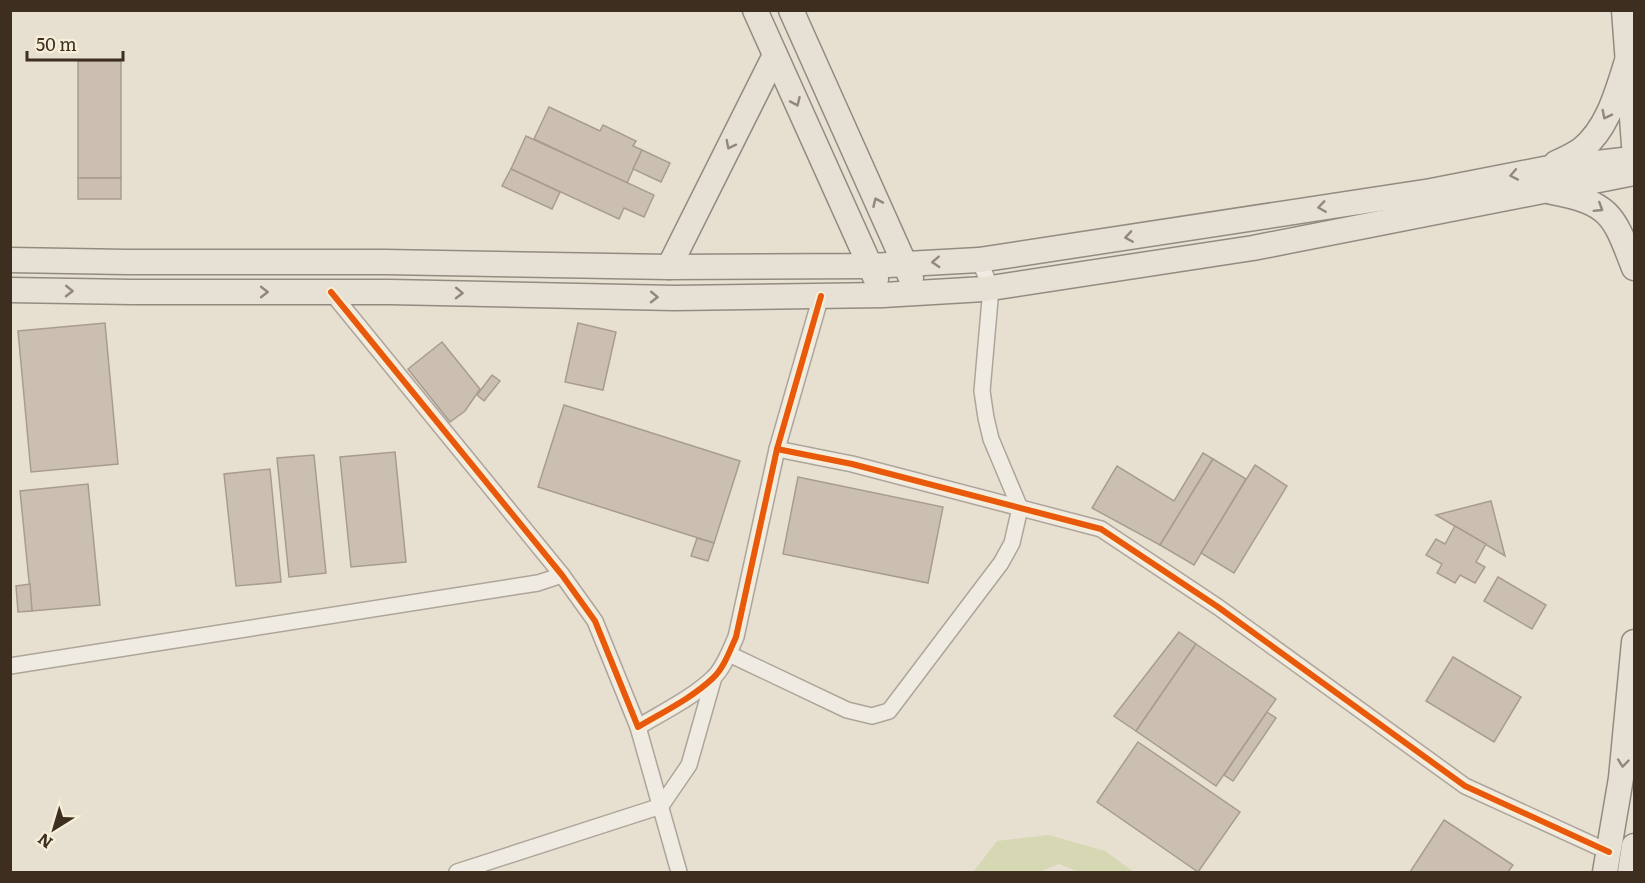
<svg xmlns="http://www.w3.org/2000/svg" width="1645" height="883" font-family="Literata,serif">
<rect width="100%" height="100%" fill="#e7e0d1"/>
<path fill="#d6d7b3" d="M1049 835 1105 851 1134 872H1079L1059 864 1039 872H973L997 841Z"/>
<g fill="#cbbfb2" stroke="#a89c90" stroke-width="1.5">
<rect x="78" y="61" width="43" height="117"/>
<path d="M549 107 600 131 603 125 636 141 633 146 642 150 627 183 534 139Z"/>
<path d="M526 136 654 195 644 217 624 208 619 219 511 169Z"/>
<path d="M642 150 670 163 661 182 633 169Z"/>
<path d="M511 169 560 192 552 209 502 186Z"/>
<rect x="78" y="178" width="43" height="21"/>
<path d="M105 323 118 464 31 472 18 331Z"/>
<path d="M578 323 616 332 603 390 565 382Z"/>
<path d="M442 342 480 389 465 411 450 422 408 369Z"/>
<path d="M492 375 500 381 484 401 477 395Z"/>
<path d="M564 405 740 461 714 543 538 487Z"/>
<path d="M395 452 406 562 351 567 340 457Z"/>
<path d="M1203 453 1213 459 1160 545 1092 508 1117 466 1174 501Z"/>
<path d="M314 455 326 573 289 577 277 458Z"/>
<path d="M1213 459 1246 479 1194 565 1160 545Z"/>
<path d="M1255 465 1287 486 1234 573 1201 553Z"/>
<path d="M270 469 281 582 236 586 224 474Z"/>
<path d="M798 477 943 507 928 583 783 554Z"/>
<path d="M88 484 100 605 32 611 20 491Z"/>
<path d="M1491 501 1505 556 1436 515Z"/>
<path d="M1455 526 1486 544 1476 562 1485 567 1475 583 1460 575 1455 583 1437 573 1442 564 1426 555 1436 539 1445 544Z"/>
<path d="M697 538 714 543 708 561 691 556Z"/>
<path d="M1498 577 1546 605 1532 629 1484 601Z"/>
<path d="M30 584 32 611 18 612 16 586Z"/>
<path d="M1179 632 1196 644 1136 731 1114 716Z"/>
<path d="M1196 644 1276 699 1216 786 1136 731Z"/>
<path d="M1453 657 1521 697 1494 742 1426 701Z"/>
<path d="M1267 712 1276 718 1233 781 1224 775Z"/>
<path d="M1138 742 1240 812 1198 872 1097 802Z"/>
<path d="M1444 820 1513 865 1508 872H1410Z"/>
</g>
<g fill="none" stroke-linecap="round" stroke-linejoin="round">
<g stroke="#ada599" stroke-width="18">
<g id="minor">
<path d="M331 292 562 575 595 621 638 727C663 712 692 698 713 678 724 668 730 650 736 637L777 449 821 296"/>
<path d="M777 449 852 464 1101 529 1218 607 1465 786 1609 852"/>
<path d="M729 654 847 710 872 716 889 711 1001 563 1012 543 1020 508 991 439 986 418 982 391 991 288 979 260"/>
<path d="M10 666 538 583 562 575"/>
<path d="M638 727 679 872"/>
<path d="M457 872 661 806 689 765 714 677"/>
</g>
</g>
<g stroke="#928b80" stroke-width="27">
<g id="primary">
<path d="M755 10 876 279"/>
<path d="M791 10 911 278"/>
<path d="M1624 10 1634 145"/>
<path d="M1556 163C1565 159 1574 155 1582 149 1608 128 1617 92 1627 61"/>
<path d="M1552 192C1611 203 1614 216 1634 268"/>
<path d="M10 260 127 262H385L669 267 870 266 979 260 1431 191 1544 169 1632 159"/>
<path d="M669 267 775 55"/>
<path d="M10 290 133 292H390L674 298 883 295 984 289 1253 248 1634 173"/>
<path d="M1605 872 1621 778 1634 642"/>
<path d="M1630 872 1634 846"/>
</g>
</g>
<use href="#minor" stroke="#efebe3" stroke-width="15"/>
<use href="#primary" stroke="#e6e1d4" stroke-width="24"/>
<g stroke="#f7eed8" stroke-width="10">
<g id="cycleway">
<path d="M331 292 562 575 595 621 638 727C663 712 692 698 713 678 724 668 730 650 736 637L777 449 821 296"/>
<path d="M777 449 852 464 1101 529 1218 607 1465 786 1609 852"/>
</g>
</g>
<use href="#cycleway" stroke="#e8590c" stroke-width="6"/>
</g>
<defs><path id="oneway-chevron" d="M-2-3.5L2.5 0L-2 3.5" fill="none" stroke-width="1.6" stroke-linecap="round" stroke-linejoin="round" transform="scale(1.5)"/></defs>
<g stroke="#92887a">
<use href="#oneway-chevron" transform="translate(796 102) rotate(66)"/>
<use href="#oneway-chevron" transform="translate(1606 115) rotate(117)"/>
<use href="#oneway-chevron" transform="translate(730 145) rotate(117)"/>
<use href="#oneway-chevron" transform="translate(1514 175) rotate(169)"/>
<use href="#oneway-chevron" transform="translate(877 202) rotate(-114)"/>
<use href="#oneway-chevron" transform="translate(1322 207) rotate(172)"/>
<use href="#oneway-chevron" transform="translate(1599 208) rotate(32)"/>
<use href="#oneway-chevron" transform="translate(1129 237) rotate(171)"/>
<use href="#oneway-chevron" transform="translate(936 262) rotate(177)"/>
<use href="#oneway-chevron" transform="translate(69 291) rotate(1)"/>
<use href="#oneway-chevron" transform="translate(264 292)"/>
<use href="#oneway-chevron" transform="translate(459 293) rotate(1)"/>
<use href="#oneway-chevron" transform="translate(654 297) rotate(1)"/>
<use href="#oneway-chevron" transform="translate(1623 763) rotate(96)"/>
</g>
<rect width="1645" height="883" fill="none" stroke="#3d2e20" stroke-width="24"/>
<g transform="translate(54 829) rotate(217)" stroke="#f7eed8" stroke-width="4.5" paint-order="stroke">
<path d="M0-4.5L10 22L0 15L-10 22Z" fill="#3d2e20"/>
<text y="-9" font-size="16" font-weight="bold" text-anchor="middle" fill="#3d2e20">N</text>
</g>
<path d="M27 51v9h96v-9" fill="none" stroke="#3d2e20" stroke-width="3"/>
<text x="36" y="51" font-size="18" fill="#3d2e20" stroke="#f7eed8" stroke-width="4.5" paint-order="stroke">50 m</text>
</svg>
